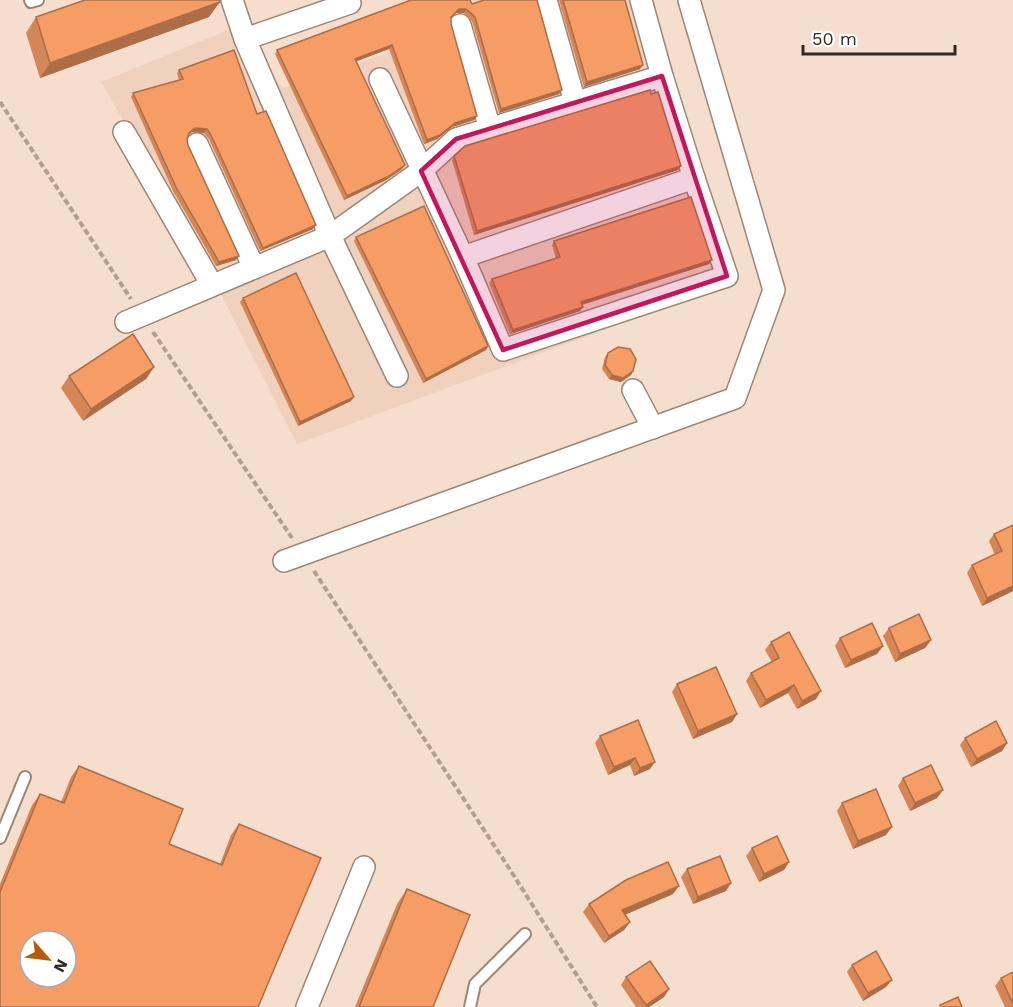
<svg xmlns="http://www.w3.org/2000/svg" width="1013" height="1007" font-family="'Work Sans',sans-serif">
<rect width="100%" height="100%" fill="#f5dece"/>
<path fill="#efd1bd" d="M472 0H646L738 280 297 444 208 269 101 82 233 28 283 88 429 39 474 7Z"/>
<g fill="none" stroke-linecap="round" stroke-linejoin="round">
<g stroke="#9b8677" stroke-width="14">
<g id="lane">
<path d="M30 0 31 2 38 0"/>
<path d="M0 838 25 777"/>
<path d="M470 1007 475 984 525 934"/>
</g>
</g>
<g stroke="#9b8677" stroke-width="24">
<g id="street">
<path d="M232 0 245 39 330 236 397 376"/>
<path d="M546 0 575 102"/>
<path d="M460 25 490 129"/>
<path d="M245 39 350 3"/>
<path d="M380 79 463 257 694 178 662 76"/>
<path d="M124 132 212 285"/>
<path d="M197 144 254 268"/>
<path d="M463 257 503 350 727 276 694 178"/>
<path d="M126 322 330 236 421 171 456 139 662 76 641 0"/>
<path d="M633 390 653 428"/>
<path d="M284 561 735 398 774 290 689 0"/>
<path d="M307 1007 364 867"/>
</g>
</g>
<g stroke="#b19f92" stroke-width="4" stroke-dasharray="6 3" stroke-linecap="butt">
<path d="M0 102 131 299"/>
<path d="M153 332 292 538"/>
<path d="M314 571 509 868 597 1007"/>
</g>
<use href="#lane" stroke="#fff" stroke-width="10"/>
<use href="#street" stroke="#fff" stroke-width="21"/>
</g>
<g fill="#d48657">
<path d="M559 0H625L640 69 584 87Z"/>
<path d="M416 1 472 4 562 90 559 94 499 113 472 21 464 13H456L451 18V24L477 116 474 120 452 127 437 139 424 144 389 49 356 61 402 169 386 180 344 200 275 54 277 50Z"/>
<path d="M36 17H209L40 78 26 33Z"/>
<path d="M179 70 257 114 313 229 260 251 209 139 204 133 192 132 188 135 187 139 188 145 236 260 216 266 173 191 131 97 133 93 179 80 177 73Z"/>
<path d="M454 156 678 170 474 235 452 160Z"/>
<path d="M356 237 488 346 486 350 423 383 354 241Z"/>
<path d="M554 241 709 264 582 305 583 307 580 311 510 334 489 283 492 279 556 259 552 245Z"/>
<path d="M243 298 351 401 298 426 240 302Z"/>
<path d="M608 353 633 371 631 375 621 382 609 379 602 369 605 357Z"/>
<path d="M154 367 146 379 83 421 61 388 69 376Z"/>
<path d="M1013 525V591L982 606 967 573 972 565 995 555 989 541 994 534Z"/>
<path d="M889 628 931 640 925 648 895 662 883 636Z"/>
<path d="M840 638 883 646 877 654 845 668 835 646Z"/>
<path d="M771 642 816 699 797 709 788 693 760 708 746 681 751 673 772 662 765 650Z"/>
<path d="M677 684 737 714 732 722 693 739 672 692Z"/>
<path d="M638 720 650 769 634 776 630 765 608 775 595 743 600 736Z"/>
<path d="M965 738 1007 743 1002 751 971 767 960 745Z"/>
<path d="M79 766 169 844 220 864 231 835 239 824 321 858 0 1007V884L32 805 40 794 61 802 71 777Z"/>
<path d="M903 778 943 790 937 798 910 811 898 786Z"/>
<path d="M842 803 886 835 853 849 837 811Z"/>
<path d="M752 848 789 862 784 870 759 882 746 856Z"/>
<path d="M687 869 726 891 693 904 681 877Z"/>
<path d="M407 889 433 1007H355L397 904Z"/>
<path d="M673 894 625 915 630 922 624 930 604 943 583 912 589 904Z"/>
<path d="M852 965 886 987 863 1001 847 972Z"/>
<path d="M1013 972V1007H1005L995 986 1001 978Z"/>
<path d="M626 977 669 989 664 997 649 1007H636L621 985Z"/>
</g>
<g fill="#ac6d47">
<path d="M220 2 209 17 40 78 50 63Z"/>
<path d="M459 9H466L464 13H456L448 21Z"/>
<path d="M392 45 389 49 352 63 355 59Z"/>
<path d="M643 65 640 69 584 87 587 82Z"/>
<path d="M562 90 559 94 499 113 501 109Z"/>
<path d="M477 116 474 120 452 127 437 139 424 144 427 140 455 123Z"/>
<path d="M195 128 207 129 204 133 192 132 186 137 189 133Z"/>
<path d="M405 165 402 169 386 180 344 200 347 196Z"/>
<path d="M681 166 678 170 474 235 477 231Z"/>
<path d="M316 225 313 229 260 251 263 248Z"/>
<path d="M239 256 236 260 216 266 219 262Z"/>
<path d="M712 260 709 264 578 306 581 302Z"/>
<path d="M583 307 580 311 510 334 513 330Z"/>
<path d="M488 346 486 350 423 383 426 379Z"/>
<path d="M154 367 146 379 83 421 91 409Z"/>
<path d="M633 371 631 375 621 382 609 379 612 375Z"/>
<path d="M354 397 351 401 298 426 300 422Z"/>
<path d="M1013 586V591L982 606 987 598Z"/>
<path d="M931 640 925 648 895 662 900 654Z"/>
<path d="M883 646 877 654 845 668 851 660Z"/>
<path d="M794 685 788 693 760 708 766 700Z"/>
<path d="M821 691 816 699 797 709 802 701Z"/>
<path d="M737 714 732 722 693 739 698 731Z"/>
<path d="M1007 743 1002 751 971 767 977 759Z"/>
<path d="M635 758 630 765 608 775 614 767Z"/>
<path d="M655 762 650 769 634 776 640 768Z"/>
<path d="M943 790 937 798 910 811 915 803Z"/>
<path d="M892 827 886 835 853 849 858 841Z"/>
<path d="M789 862 784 870 759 882 764 874Z"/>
<path d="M731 883 726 891 693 904 698 897Z"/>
<path d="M679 886 673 894 617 918 622 910Z"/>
<path d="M630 922 624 930 604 943 609 936Z"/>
<path d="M892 980 886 987 863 1001 868 993Z"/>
<path d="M669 989 664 997 649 1007H645Z"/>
</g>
<g fill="#f69c65" stroke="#ac6d47" stroke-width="1.5" fill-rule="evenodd">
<path d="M85 0H219L220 2 50 63 36 17Z"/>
<path d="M411 0H470L472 4 484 0H537L562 90 501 109 475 17 466 9H459L451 17V24L477 116 455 123 440 135 427 140 392 45 355 59 405 165 389 176 347 196 277 50Z"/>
<path d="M563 0H625L643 65 587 82Z"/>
<path d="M234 50 257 114 266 111 316 225 263 248 211 135 207 129 195 128 189 133 187 139 188 145 239 256 219 262 176 187 133 93 183 79 179 70Z"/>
<path d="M650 90 651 94 658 92 681 166 477 231 454 156 465 146Z"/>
<path d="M691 197 712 260 581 302 583 307 513 330 492 279 560 257 554 241Z"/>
<path d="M424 206 488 346 426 379 356 237Z"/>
<path d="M296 273 354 397 300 422 243 298Z"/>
<path d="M133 334 154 367 91 409 69 376Z"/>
<path d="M618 347 630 349 636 359 633 371 623 378 612 375 605 365 608 353Z"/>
<path d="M1013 525V586L987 598 972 565 1002 551 994 534Z"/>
<path d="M919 614 931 640 900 654 889 628Z"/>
<path d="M872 623 883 646 851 660 840 638Z"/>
<path d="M789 632 821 691 802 701 794 685 766 700 751 673 779 658 771 642Z"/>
<path d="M716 667 737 714 698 731 677 684Z"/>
<path d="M638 720 655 762 640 768 635 758 614 767 600 736Z"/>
<path d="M996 721 1007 743 977 759 965 738Z"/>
<path d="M931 765 943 790 915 803 903 778Z"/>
<path d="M79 766 183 809 169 844 222 865 239 824 321 858 258 1007H0V892L40 794 64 803ZM30 941H66V977H30Z"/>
<path d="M876 789 892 827 858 841 842 803Z"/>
<path d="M777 836 789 862 764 874 752 848Z"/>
<path d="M720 856 731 883 698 897 687 869Z"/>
<path d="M668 862 679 886 622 910 630 922 609 936 589 904 626 880Z"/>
<path d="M407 889 470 915 433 1007H359Z"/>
<path d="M876 951 892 980 868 993 852 965Z"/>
<path d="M650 961 669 989 646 1005 626 977Z"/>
<path d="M1013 972V1004L1001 978Z"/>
<path d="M958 997 962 1007H941L940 1005Z"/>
</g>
<path fill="#c2185b" fill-opacity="0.2" stroke="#c2185b" stroke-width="4.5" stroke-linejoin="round" d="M662 76 727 276 503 350 421 171 456 139Z"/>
<g transform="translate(48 959) rotate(118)"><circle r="28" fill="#ffffff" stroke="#ada9a7" stroke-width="1.5"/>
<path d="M0-4.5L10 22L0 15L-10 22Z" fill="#b85b08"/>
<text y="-9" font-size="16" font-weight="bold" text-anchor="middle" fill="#322923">N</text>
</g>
<path d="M803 45v9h152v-9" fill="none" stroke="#322923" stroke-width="3"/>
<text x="812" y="45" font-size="18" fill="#322923" stroke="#ffffff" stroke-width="4.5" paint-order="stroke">50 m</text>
</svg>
